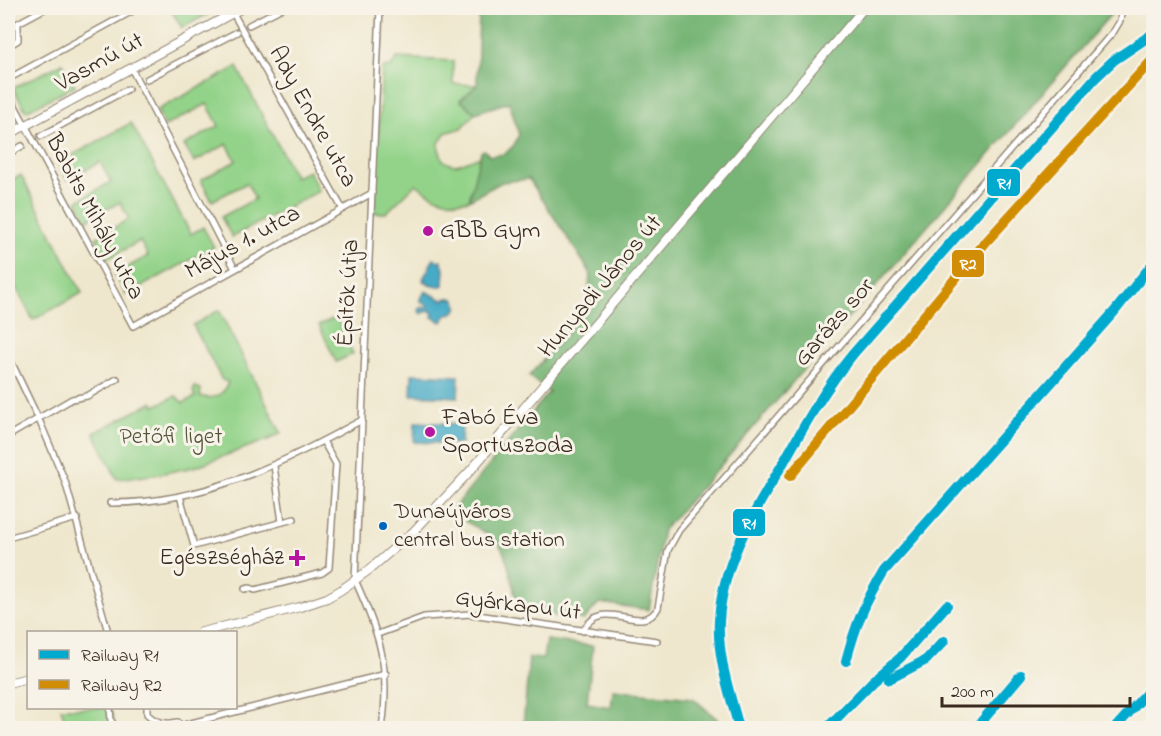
<svg xmlns="http://www.w3.org/2000/svg" width="1161" height="736" font-family="'Indie Flower',sans-serif">
<rect width="100%" height="100%" fill="#f7f3e8"/>
<filter id="ink" filterUnits="userSpaceOnUse"><feTurbulence type="fractalNoise" baseFrequency=".0167" numOctaves="2"/><feDisplacementMap in="SourceGraphic" scale="12" xChannelSelector="R" yChannelSelector="G"/><feConvolveMatrix kernelMatrix="1 2 1 2 8 2 1 2 1" color-interpolation-filters="sRGB"/></filter>
<filter id="wash" filterUnits="userSpaceOnUse"><feTurbulence type="fractalNoise" baseFrequency=".008" numOctaves="4" result="noise"/><feDisplacementMap in="SourceGraphic" scale="24" xChannelSelector="R" yChannelSelector="G"/><feGaussianBlur stdDeviation="1.35" result="paint"/><feColorMatrix in="noise" values="0 0 0 0 0 0 0 0 0 0 0 0 0 0 0 0 0 1.4 0 .05"/><feComposite in="paint" operator="in"/></filter>
<g filter="url(#wash)">
<rect width="100%" height="100%" fill="#efe7cd"/>
<g fill="#93d389" stroke="#677e54" stroke-width="1.5">
<path d="M170 8H219L182 28Z"/>
<path d="M397 58 453 61V84L477 85 460 100 475 113 462 128 445 133 438 145 442 159C457 172 465 159 480 157L469 200C448 205 432 197 416 184L386 213H374L382 68 391 67Z"/>
<path d="M63 63 75 86 26 111 13 88Z"/>
<path d="M237 67 295 177 309 171 319 191 232 237 221 217 255 199 247 183 212 201 201 180 236 161 227 144 194 162 184 145 219 126 207 104 165 126 157 110Z"/>
<path d="M131 123 191 234 203 227 214 247 126 295 115 274 148 256 140 241 107 259 96 238 129 219 120 202 87 220 77 201 111 182 100 162 67 180 58 163Z"/>
<path d="M21 175 82 293 33 320 8 272V182Z"/>
<path d="M219 310 281 433 270 439 194 467 154 475 117 479 94 433 153 402 155 406 176 396 183 403 195 397 193 391 195 387 201 389 200 396C213 401 224 395 228 382L222 380 193 325Z"/>
<path d="M337 317 353 354 336 362 319 325Z"/>
<path d="M61 708H110L116 728H67Z"/>
</g>
<g fill="#76b575" stroke="#58704a" stroke-width="1.5">
<path d="M479 8H1112V13L722 464 663 530 649 610 599 603 584 620 515 610C518 598 506 551 498 543 485 530 465 522 450 513L549 392 529 376 588 309 590 272 529 179 502 182 469 200 481 152 484 150 490 156 505 154 514 145 519 134 509 102 475 113 460 100 477 85Z"/>
<path d="M546 640 593 646 587 703 611 707 613 690 693 698 717 719 719 728H523L529 658 543 659Z"/>
</g>
<g fill="#47abc7" stroke="#416a72" stroke-width="1.5">
<path d="M434 258 438 261 441 260 444 269 443 285 439 287 429 285 427 281 424 282 423 279Z"/>
<path d="M425 291 443 300C451 295 459 299 457 309L452 313 445 316 442 322 432 317 433 314 430 310 421 314 419 311 420 308 427 307 428 305 420 301Z"/>
<path d="M412 374 459 376 458 397 411 395Z"/>
<path d="M415 422 462 424 461 444 414 442Z"/>
</g>
</g>
<g filter="url(#ink)">
<g fill="none" stroke-linecap="round" stroke-linejoin="round">
<g stroke="#958876" stroke-width="8">
<g id="street">
<path d="M380 8 355 580C380 635 391 668 382 728"/>
<path d="M233 13 342 208"/>
<path d="M249 25 282 8"/>
<path d="M8 46 18 40V23L46 8"/>
<path d="M131 68 235 269"/>
<path d="M8 79 138 8"/>
<path d="M147 79 237 32"/>
<path d="M8 93 133 326 372 193"/>
<path d="M41 136 128 89"/>
<path d="M8 154 22 146"/>
<path d="M8 355 40 422 65 481 108 632"/>
<path d="M8 436 72 399 87 396 117 379"/>
<path d="M274 466 282 522"/>
<path d="M180 496 194 546 294 519"/>
<path d="M110 503C203 504 282 463 362 420"/>
<path d="M8 538 77 518"/>
<path d="M245 589 250 588 255 590 322 573 329 568 336 464 323 441"/>
<path d="M583 631C603 593 642 638 658 608L668 550 679 530 1114 31 1120 21 1122 8"/>
<path d="M378 634 424 617 471 614 657 641"/>
<path d="M110 708 111 721 116 728"/>
<path d="M147 708V714C156 723 166 725 178 722L180 728"/>
<path d="M187 724 386 674"/>
<path d="M127 728C141 724 153 723 166 728"/>
</g>
</g>
<g stroke="#958876" stroke-width="10">
<g id="secondary">
<path d="M8 135 242 8"/>
<path d="M202 632 300 607 327 598 341 590 369 570 414 531 471 470 864 8"/>
<path d="M8 683 28 678"/>
</g>
</g>
<use href="#street" stroke="#fff" stroke-width="5"/>
<use href="#secondary" stroke="#fff" stroke-width="8"/>
<g stroke="#f7f3e8" stroke-width="15">
<g id="rail-1">
<path d="M846 661C856 624 864 604 884 571L1114 312 1154 262"/>
<path d="M889 679 926 660 944 641"/>
<path d="M739 728C730 694 717 657 719 621 722 563 753 514 782 465 804 426 825 388 853 354L1096 77 1114 60 1154 33"/>
<path d="M827 728 873 681 900 658 947 605"/>
<path d="M976 728 1021 675"/>
<path d="M1115 728 1154 685"/>
</g>
</g>
<g stroke="#f7f3e8" stroke-width="15">
<path id="rail-2" d="M790 476 985 243 1154 58"/>
</g>
<use href="#rail-1" stroke="#00a9ce" stroke-width="10"/>
<use href="#rail-2" stroke="#d18d06" stroke-width="10"/>
</g>
</g>
<g fill="#b5179e" stroke="#f7f3e8" stroke-width="2">
<circle cx="428" cy="231" r="6"/>
<circle cx="430" cy="432" r="6"/>
<path d="M294 549h6v6h6v6h-6v6h-6v-6h-6v-6h6z"/>
</g>
<circle fill="#0065bd" stroke="#f7f3e8" stroke-width="2" cx="383" cy="526" r="5"/>
<g text-anchor="middle" dominant-baseline="central" stroke-width="6" stroke-linejoin="round" paint-order="stroke">
<g font-size="22" fill="#3b2a1e" stroke="#f7f3e8" text-anchor="start">
<text x="394" y="513">Dunaújváros<tspan x="394" dy="28">central bus station</tspan></text>
</g>
<g font-size="24" fill="#3b2a1e" stroke="#f7f3e8">
<text transform="translate(100 63) rotate(-29)">Vasmű út</text>
<text transform="translate(312 117) rotate(61)">Ady Endre utca</text>
<text transform="translate(94 217) rotate(62)">Babits Mihály utca</text>
<text transform="translate(243 243) rotate(-29)">Május 1. utca</text>
<text transform="translate(601 287) rotate(-50)">Hunyadi János út</text>
<text transform="translate(349 293) rotate(-87)">Építők útja</text>
<text transform="translate(835 323) rotate(-49)">Garázs sor</text>
<text transform="translate(518 606) rotate(7)">Gyárkapu út</text>
</g>
<g font-size="24" fill="#3b2a1e" stroke="#f7f3e8" text-anchor="start">
<text x="440" y="231">GBB Gym</text>
<text x="442" y="418">Fabó Éva<tspan x="442" dy="28">Sportuszoda</tspan></text>
<text x="284" y="558" text-anchor="end">Egészségház</text>
</g>
<g font-size="24" fill="#515439" stroke="#f7f3e8">
<text x="171" y="437">Petőfi liget</text>
</g>
</g>
<g stroke="#f7f3e8" stroke-width="2">
<rect x="986" y="168" width="35" height="29" rx="6" fill="#00a9ce"/>
<rect x="951" y="249" width="34" height="29" rx="6" fill="#d18d06"/>
<rect x="732" y="508" width="34" height="29" rx="6" fill="#00a9ce"/>
</g>
<g font-size="16" text-anchor="middle" font-weight="bold" fill="#fff">
<text x="1004" y="188">R1</text>
<text x="968" y="269">R2</text>
<text x="749" y="528">R1</text>
</g>
<rect width="1161" height="736" fill="none" stroke="#f7f3e8" stroke-width="30"/>
<rect x="27" y="631" width="210" height="78" fill="#f7f3e8" stroke="#aca397" stroke-width="1.5"/>
<rect x="39" y="650" width="30" height="9" fill="#00a9ce" stroke="#aca397" stroke-width="1.5"/>
<text x="81" y="661" font-size="18" fill="#3b2a1e">Railway R1</text>
<rect x="39" y="680" width="30" height="9" fill="#d18d06" stroke="#aca397" stroke-width="1.5"/>
<text x="81" y="691" font-size="18" fill="#3b2a1e">Railway R2</text>
<path d="M942 697v9h188v-9" fill="none" stroke="#3b2a1e" stroke-width="3"/>
<text x="951" y="697" font-size="18" fill="#3b2a1e" stroke="#f7f3e8" stroke-width="4.5" paint-order="stroke">200 m</text>
</svg>
